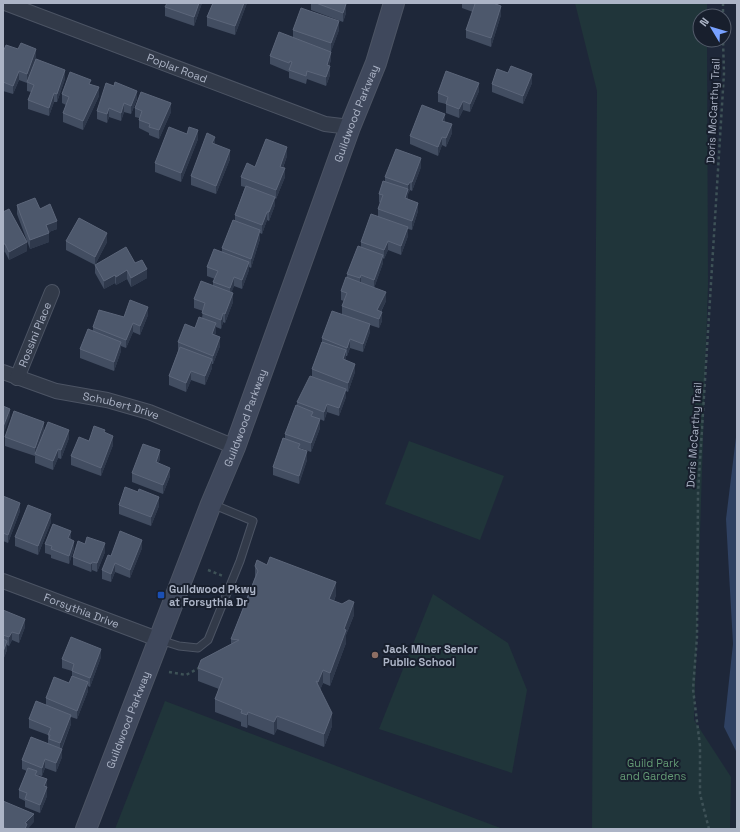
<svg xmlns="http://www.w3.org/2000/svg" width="740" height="832" font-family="'Space Grotesk',sans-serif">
<rect width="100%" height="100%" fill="#1e2739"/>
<g fill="#20353a">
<path d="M575 3H707V16H700V40H707L708 284 694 720 731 777 730 829H592L597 91Z"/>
<path d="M409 441 504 476 480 540 385 504Z"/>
<path d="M433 594 508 643 527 690 512 773 379 729Z"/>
<path d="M165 701 503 829H115Z"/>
</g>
<path fill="#2f4162" d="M737 429V753L724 727 733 644 726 519Z"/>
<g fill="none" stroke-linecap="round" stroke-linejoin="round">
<g stroke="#4c5464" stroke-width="9">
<path id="lane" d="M160 640 179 646 198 648 208 640 240 561 253 521 212 504"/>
</g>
<g stroke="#4c5464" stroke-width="16">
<g id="street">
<path id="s1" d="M5 3 325 124 350 127"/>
<path id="s2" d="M3 372 56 391 107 400 149 412 235 447"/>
<path id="s3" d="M17 378 52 292"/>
<path id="s4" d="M3 581 160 640"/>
</g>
</g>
<g stroke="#4c5464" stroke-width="22">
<g id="secondary">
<path id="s5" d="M86 829 211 504 235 447 350 127 376 63 394 3"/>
</g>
</g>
<g stroke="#3e5257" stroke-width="2.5" stroke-dasharray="3 3" stroke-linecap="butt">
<path d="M723 3V16"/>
<path d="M208 570 223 576"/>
<path d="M169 672 186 675 201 667"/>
<path d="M709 829 700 794V746L693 689 697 637 698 493 724 73 723 40"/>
</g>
<use href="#lane" stroke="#323a49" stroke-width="7"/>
<use href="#street" stroke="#323a49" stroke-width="14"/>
<use href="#secondary" stroke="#3f485c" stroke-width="20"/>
</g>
<g fill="#424d61">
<path d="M202 3 194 26 165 16V7Z"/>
<path d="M213 3H247L235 35 207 26V17Z"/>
<path d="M311 3H344L346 13 343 22 311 10Z"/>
<path d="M462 3H493L501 15 491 47 466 38V30L473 12 462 8Z"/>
<path d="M293 30H339L331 51V60L329 66 330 75 326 86 307 79 306 84 289 78V70V72L270 64V56L293 38Z"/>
<path d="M3 52 36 58 27 83 19 80 13 94 3 91Z"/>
<path d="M65 79 57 102H54L49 116 28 109V100L31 92 27 91V82Z"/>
<path d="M532 83 523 104 492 92V84Z"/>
<path d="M91 84 99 96 83 130 63 122V113L66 105 62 103V94Z"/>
<path d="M479 91 470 112 463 110 459 118 446 113V104L438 102V93Z"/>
<path d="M137 99 131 114 124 112 121 121 109 117 107 123 97 119V111Z"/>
<path d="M135 108 171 112 159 139 149 135V133L139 128V118L135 117Z"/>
<path d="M445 122 452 133 446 147 442 145 438 156 410 144V136Z"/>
<path d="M187 134 198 139 181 182 155 172V163Z"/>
<path d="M215 144 230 159 216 194 191 185V176Z"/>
<path d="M287 156 283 168 285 177 276 199 275 198V205L269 221 267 220 262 234 260 233V239L251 268 249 267V270L242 289 234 286 231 292 233 302 225 323 223 322 221 329 216 327V332L215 335 220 346 213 364H212V368L205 385 191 380 186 392 169 385V376L178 351V342L195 328 202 318 203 311 194 308V299L213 286V282L215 279 207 276V267L222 252V248L235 220V215L245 187 241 186V177L255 167Z"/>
<path d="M421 167 412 191 410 190 408 194V199L418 211 412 230 408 229V236L401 255 388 250 384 259 383 258V263L374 288 386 301 381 312 382 321 379 328 370 325V332L363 352 350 348 347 356H346L345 360 355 372 348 392 346 391V397L339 416 327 412 324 421 320 419V428L311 452 300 448 307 460 299 484 273 475V467L285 439V434L297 406V402L312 376V369L322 342V338L342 314V306L344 301 341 300V291L347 278V274L361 247V242L378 216V209L380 203 379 202V194L385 181V177Z"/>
<path d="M17 205 40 209 57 229 49 232V242L30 249 17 214Z"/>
<path d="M3 212 27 251 9 260 5 252Z"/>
<path d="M66 241 107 242 95 265 66 250Z"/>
<path d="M135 263 147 278 131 287 127 279 116 285 115 283 104 289 95 273V265Z"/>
<path d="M148 315 140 335 133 332 126 348 121 346V351L114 371 80 358V349L93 331V327L124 317Z"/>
<path d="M44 431 37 449 69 438 61 459 58 458 53 470 35 463V455V456L5 446V437Z"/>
<path d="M105 433 113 445 101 476 71 465V456L89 441Z"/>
<path d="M160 459 158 463 170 476 163 494 132 482V473Z"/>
<path d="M3 496 20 511 8 543 3 541Z"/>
<path d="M119 505 159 506 151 526 119 514Z"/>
<path d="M51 522 38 555 15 546V537Z"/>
<path d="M71 540 74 549 69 564 51 558V555L45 553V544Z"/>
<path d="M142 548 130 578 115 572 111 582 102 579V570Z"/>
<path d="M105 552 97 572 92 570 91 572 73 565V557Z"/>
<path d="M255 566 336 595 334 601 354 615 346 635V643L330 686 323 683 320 690 332 726 324 747 277 729 274 735 248 725 247 728 241 726V722L215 712V699L219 689 198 681V668L231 644V639L255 577Z"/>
<path d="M3 610 25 627 19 643 12 640 9 646 7 645V650L3 660Z"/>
<path d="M101 657 90 687 88 686V691L77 719 71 717V724L62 749V757L56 772 45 768 42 776 37 775 47 779V796L40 813 25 807V801L19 798V790L27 771 22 769V760L48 743V735L29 728V719L46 705V698L69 683 72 676V671L62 668V659Z"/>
</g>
<g fill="#2f394c">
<path d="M199 3H202L194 26V17Z"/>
<path d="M244 3H247L235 35V26Z"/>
<path d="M346 4V13L343 22V13Z"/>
<path d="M501 6V15L491 47V38Z"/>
<path d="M339 21V30L331 52V43Z"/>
<path d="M36 49V58L27 83V74Z"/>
<path d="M331 52V60L327 73V65Z"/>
<path d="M330 66V75L326 86V77Z"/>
<path d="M65 70V79L57 102V94Z"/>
<path d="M19 71V80L13 94V86Z"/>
<path d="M532 74V83L523 104V96Z"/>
<path d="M479 83V91L470 112V104Z"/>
<path d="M99 87V96L83 130V121Z"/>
<path d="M137 91V99L131 114V106Z"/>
<path d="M54 93V102L49 116V108Z"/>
<path d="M463 101V110L459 118V109Z"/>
<path d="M124 103V112L121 121V113Z"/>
<path d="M171 103V112L159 139V130Z"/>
<path d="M109 108V117L107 123V114Z"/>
<path d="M445 114V122L442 121Z"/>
<path d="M452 124V133L446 147V138Z"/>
<path d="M198 130V139L181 182V173Z"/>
<path d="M215 137V145L212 143Z"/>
<path d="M442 137V145L438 156V147Z"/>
<path d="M287 147V156L280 175V167Z"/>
<path d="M230 150V159L216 194V186Z"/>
<path d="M421 158V167L412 191V182Z"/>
<path d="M285 168V177L276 199V190Z"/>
<path d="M410 182V190L408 194V198L405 207V198L408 190V185Z"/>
<path d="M275 197V205L269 221V212Z"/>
<path d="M418 203V211L412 230V221Z"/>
<path d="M267 212V220L262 234V225Z"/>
<path d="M57 221V229L46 233V225Z"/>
<path d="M408 227V236L401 255V246Z"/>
<path d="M260 230V239L251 268V259Z"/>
<path d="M49 233V242L30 249V240Z"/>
<path d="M107 233V242L95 265V257Z"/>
<path d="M388 241V250L384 259V250Z"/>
<path d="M27 242V251L9 260V252Z"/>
<path d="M3 244H5V252L3 253Z"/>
<path d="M383 255V263L374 288V280Z"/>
<path d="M249 262V270L242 289V280Z"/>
<path d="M147 269V278L131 287V278Z"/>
<path d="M127 270V279L116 285V277Z"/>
<path d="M115 275V283L104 289V281Z"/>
<path d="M361 275V284L360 287V278Z"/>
<path d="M234 277V286L230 297V288Z"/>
<path d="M386 292V301L377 319V310Z"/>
<path d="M233 293V302L225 323V314Z"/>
<path d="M148 307V315L140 335V326Z"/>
<path d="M382 312V321L379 328V319Z"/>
<path d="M223 313V322L221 329V320Z"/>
<path d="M133 323V332L126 348V340Z"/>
<path d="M216 323V332L212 343V334Z"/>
<path d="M370 324V332L363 352V344Z"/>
<path d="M220 337V346L213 364V356Z"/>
<path d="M350 339V348L347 356V348Z"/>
<path d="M121 342V351L114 371V362Z"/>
<path d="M346 350V359L343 368V359Z"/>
<path d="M212 359V368L205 385V376Z"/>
<path d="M355 364V372L348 392V383Z"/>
<path d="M191 371V380L186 392V383Z"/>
<path d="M346 389V397L339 416V408Z"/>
<path d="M327 404V412L324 421V412Z"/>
<path d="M10 409V417L3 435V427Z"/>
<path d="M320 419V428L311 452V443Z"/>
<path d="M44 422V431L35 456V448Z"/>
<path d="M69 430V438L61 459V450Z"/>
<path d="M113 436V445L101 476V468Z"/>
<path d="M58 449V458L53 470V461Z"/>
<path d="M160 450V459L156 471V462Z"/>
<path d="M307 451V460L299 484V476Z"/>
<path d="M170 468V476L163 494V485Z"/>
<path d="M159 497V506L151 526V517Z"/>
<path d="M20 503V511L8 543V535Z"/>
<path d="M51 514V522L38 555V546Z"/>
<path d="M71 531V539L68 547V538Z"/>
<path d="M142 540V548L130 578V570Z"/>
<path d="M74 541V549L69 564V556Z"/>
<path d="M105 543V552L97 572V563Z"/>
<path d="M92 562V570L91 572V564Z"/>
<path d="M115 563V572L111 582V574Z"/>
<path d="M336 582V595L329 612V599Z"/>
<path d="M354 602V615L346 635V643L330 686V673L344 629Z"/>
<path d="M25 619V627L19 643V634Z"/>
<path d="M12 632V640L9 646V637Z"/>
<path d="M7 641V650L3 660V652Z"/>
<path d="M101 649V657L90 687V678Z"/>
<path d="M323 670V683L318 695V682Z"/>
<path d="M88 682V691L77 719V711Z"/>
<path d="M248 712V725L247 728V715Z"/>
<path d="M332 713V726L324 747V734Z"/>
<path d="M71 715V724L60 752V743Z"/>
<path d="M277 716V729L274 735V722Z"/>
<path d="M62 749V757L56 772V763Z"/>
<path d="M45 759V768L42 776V768Z"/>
<path d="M47 779V796L40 813V805L44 786Z"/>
<path d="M34 814V822L28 829H25V823Z"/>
</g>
<g fill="#4d586c" stroke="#5c667a">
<path d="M167 3H199L194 17 165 7Z"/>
<path d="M213 3H244L235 26 207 17Z"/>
<path d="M316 3H344L346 4 343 13Z"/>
<path d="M472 3H493L501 6 491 38 466 30 475 4Z"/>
<path d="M301 8 339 21 331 43 293 30Z"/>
<path d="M279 32 331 52 327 65 330 66 326 77 307 71 306 76 289 70 292 62 290 61 289 63 270 56Z"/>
<path d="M21 43 36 49 27 74 19 71 13 86 3 82V52L6 45 18 49Z"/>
<path d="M36 59 65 70 57 94 54 93 49 108 28 100 34 85 27 82Z"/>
<path d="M511 66 532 74 523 96 492 84 497 69 508 73Z"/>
<path d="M446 71 479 83 470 104 463 101 459 109 446 104 448 97 438 93Z"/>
<path d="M70 72 91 80 89 84 99 87 83 121 63 113 69 97 62 94Z"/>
<path d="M115 82 137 91 131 106 124 103 121 113 109 108 107 114 97 111 106 83 114 86Z"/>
<path d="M141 92 171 103 159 130 149 127 150 124 139 120 142 111 135 108Z"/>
<path d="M422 105 445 114 442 121 452 124 446 138 442 137 438 147 410 136Z"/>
<path d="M169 127 187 134 189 127 198 130 181 173 155 163Z"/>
<path d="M207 133 215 137 212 143 230 150 216 186 191 176Z"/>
<path d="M266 139 287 147 280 167 285 168 276 190 241 177 247 163 255 167Z"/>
<path d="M396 149 421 158 412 182H410L408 185 385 177Z"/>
<path d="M383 181 408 189 405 198 418 203 412 221 378 209 383 195 379 194Z"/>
<path d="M246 186 275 197 269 212H267L262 225 235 215Z"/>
<path d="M35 198 40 209 50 204 57 221 46 225 49 233 30 240 17 205Z"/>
<path d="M9 209 27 242 9 252 5 244H3V212Z"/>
<path d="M371 214 408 227 401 246 388 241 384 250 361 242Z"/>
<path d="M79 218 107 233 95 257 66 241Z"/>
<path d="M233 220 260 230 251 259 222 248Z"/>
<path d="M358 246 383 255 374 280 361 275 360 278 347 274Z"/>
<path d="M126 247 135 263 142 260 147 269 131 278 127 270 116 277 115 275 104 281 95 265Z"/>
<path d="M214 249 249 262 242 280 234 277 230 288 213 282 218 271 207 267Z"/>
<path d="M346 277 386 292 377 310 382 312 379 319 342 306 347 293 341 291Z"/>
<path d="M201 281 233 293 225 314 223 313 221 320 202 313 205 303 194 299Z"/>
<path d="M130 300 148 307 140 326 133 323 126 340 93 327 99 310 124 317Z"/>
<path d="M332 311 370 324 363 344 350 339 347 348 322 338Z"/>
<path d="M199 317 216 323 212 334 220 337 213 356 178 342 185 324 195 328Z"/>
<path d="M88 329 121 342 114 362 80 349Z"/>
<path d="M322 342 346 350 343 359 355 364 348 383 312 369Z"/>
<path d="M180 347 212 359 205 376 191 371 186 383 169 376Z"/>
<path d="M310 376 346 389 339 408 327 404 324 412 297 402Z"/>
<path d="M296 405 313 412 311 416 320 419 311 443 285 434Z"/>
<path d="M3 406 10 409 3 427Z"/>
<path d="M14 411 44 422 35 448 5 437Z"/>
<path d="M48 422 69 430 61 450 58 449 53 461 35 454Z"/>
<path d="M94 426 105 430 104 432 113 436 101 468 71 456 79 437 89 441Z"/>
<path d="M283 438 300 444 298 448 307 451 299 476 273 467Z"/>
<path d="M143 444 160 450 156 462 170 468 163 485 132 473Z"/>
<path d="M125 487 138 492 139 489 159 497 151 517 119 505Z"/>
<path d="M3 496 20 503 8 535 3 533Z"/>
<path d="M28 505 51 514 38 546 15 537Z"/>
<path d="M53 524 71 531 68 538 74 541 69 556 51 549 52 546 45 544Z"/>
<path d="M120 531 142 540 130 570 115 563 111 574 102 570 108 555 111 556Z"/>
<path d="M87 537 105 543 97 563 92 562 91 564 73 557 78 541 85 544Z"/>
<path d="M270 557 336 582 329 599 342 604 349 600 354 602 344 629 346 630 330 673 323 670 318 682 316 681 332 713 324 734 277 716 274 722 248 712 247 715 241 713 242 710 215 699 223 678 198 668 201 660 239 640 231 639 258 571 255 566 257 560 267 565Z"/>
<path d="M3 610 25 619 19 634 12 632 9 637 3 635Z"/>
<path d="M71 637 101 649 90 678 72 671 74 664 62 659Z"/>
<path d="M3 639 7 641 3 652Z"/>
<path d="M72 676 88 682 77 711 46 698 54 677 69 683Z"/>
<path d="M36 701 71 715 60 743 49 739 50 735H48L51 728 29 719Z"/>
<path d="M31 737 62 749 56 763 45 759 42 768 22 760Z"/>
<path d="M28 768 37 771 35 775 47 779 44 786 47 787 40 805 25 799 27 793 19 790Z"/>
<path d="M3 801 34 814 25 823 27 824 25 829H8L3 827Z"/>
</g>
<rect fill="#1a4fb4" stroke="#181f2d" stroke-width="1.5" x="157" y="591" width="8" height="8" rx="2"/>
<circle fill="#8d6e63" stroke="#181f2d" stroke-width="1.5" cx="375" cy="655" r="4"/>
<g text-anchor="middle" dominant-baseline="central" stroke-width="4" stroke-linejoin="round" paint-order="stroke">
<g font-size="11" fill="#acb4c6" stroke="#181f2d">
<text stroke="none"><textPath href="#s1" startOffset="184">Poplar Road</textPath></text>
<text transform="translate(713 111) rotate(-87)">Doris McCarthy Trail</text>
<text stroke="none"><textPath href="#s5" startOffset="765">Guildwood Parkway</textPath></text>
<text stroke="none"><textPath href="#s3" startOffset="47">Rossini Place</textPath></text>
<text stroke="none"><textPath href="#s2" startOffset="123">Schubert Drive</textPath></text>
<text stroke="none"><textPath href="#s5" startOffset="441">Guildwood Parkway</textPath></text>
<text transform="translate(694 435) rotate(-86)">Doris McCarthy Trail</text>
<text stroke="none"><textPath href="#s4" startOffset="84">Forsythia Drive</textPath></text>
<text stroke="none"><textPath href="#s5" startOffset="117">Guildwood Parkway</textPath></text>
</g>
<g font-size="11" font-weight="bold" fill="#acb4c6" stroke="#181f2d" text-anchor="start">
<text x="169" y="589">Guildwood Pkwy<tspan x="169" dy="13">at Forsythia Dr</tspan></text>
<text x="383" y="649">Jack Miner Senior<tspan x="383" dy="13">Public School</tspan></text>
</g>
<g font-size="11" fill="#629873" stroke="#181f2d">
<text x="653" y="763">Guild Park<tspan x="653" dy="13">and Gardens</tspan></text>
</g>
</g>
<rect width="740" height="832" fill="none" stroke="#acb4c6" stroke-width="8"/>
<g transform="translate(712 28) rotate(308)"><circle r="19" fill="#181f2d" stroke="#535b6a"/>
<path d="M0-3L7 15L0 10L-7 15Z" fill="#78a1ff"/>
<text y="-6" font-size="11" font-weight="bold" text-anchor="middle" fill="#acb4c6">N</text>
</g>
</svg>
